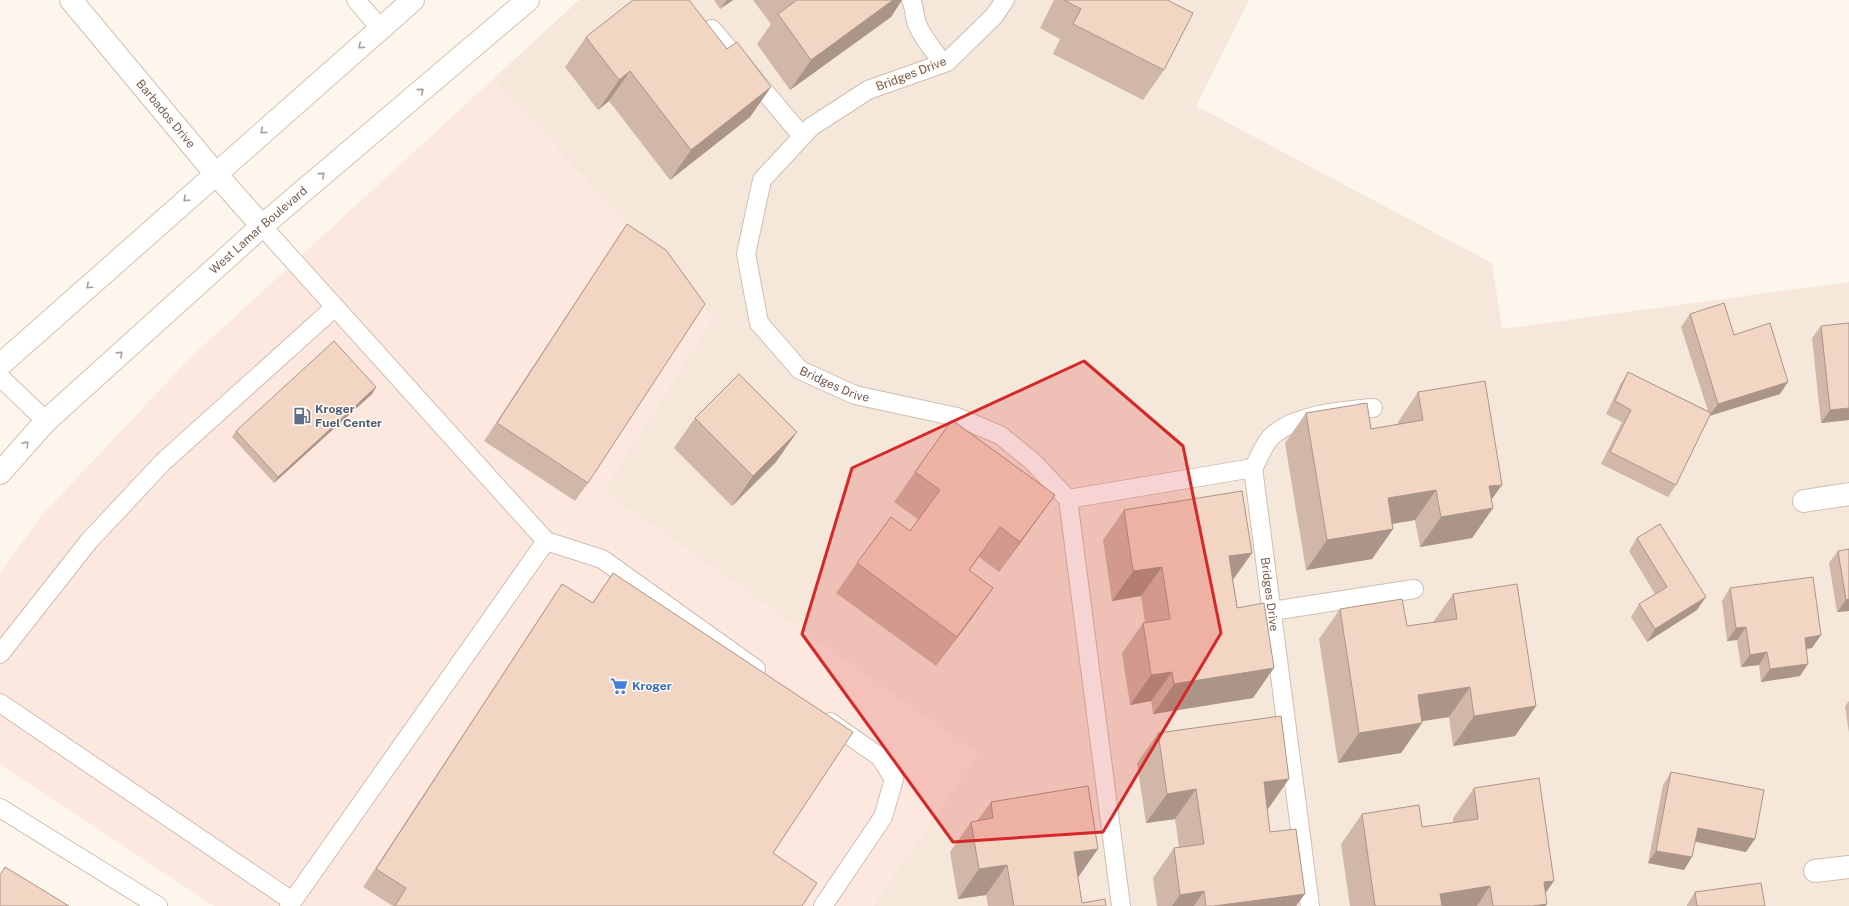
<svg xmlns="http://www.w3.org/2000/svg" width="1849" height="906" font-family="'Public Sans',sans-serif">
<rect width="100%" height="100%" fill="#fdf6ec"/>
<path fill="#f5e8da" d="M579 0H1249L1196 106 1492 263 1502 329 1849 282V906H873L978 754 603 491 713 318 493 79Z"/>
<path fill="#fde8e0" d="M493 79 713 318 603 491 978 754 873 906H214L0 764V573L41 516 189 359Z"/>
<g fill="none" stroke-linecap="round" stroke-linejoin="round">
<g stroke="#d1beb0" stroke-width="20">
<g id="service">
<path d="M356 0 381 29"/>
<path d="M911 0C915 8 914 16 917 24 923 39 934 51 943 63"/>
<path id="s1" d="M1005 0 994 16 947 62 868 90 811 127 762 180 746 254 759 323 800 370 855 395 957 417 1000 435 1032 461 1068 499 1121 906"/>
<path d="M712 29 802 136"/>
<path d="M262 226 546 541 289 906"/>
<path d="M0 377 46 421"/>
<path d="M1253 468C1259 459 1264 443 1272 436 1296 414 1342 411 1373 408"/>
<path id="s2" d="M1068 499 1253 468 1310 906"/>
<path d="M546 541 602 559 756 669"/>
<path d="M1272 611 1414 589"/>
<path d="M0 654 89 541 163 462 335 307"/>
<path d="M0 703 292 901"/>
<path d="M0 808 158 906"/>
<path d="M823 906 883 817 894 779 880 757 830 722"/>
</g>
</g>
<g stroke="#d1beb0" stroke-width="24">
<g id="minor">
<path id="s3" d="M71 0 215 173 262 226"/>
<path d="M1804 501 1849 494"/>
<path d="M1815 871 1849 867"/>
</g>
</g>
<g stroke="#d6c0b0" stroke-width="24">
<g id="secondary">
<path d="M0 365 413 0"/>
<path id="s4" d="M0 473 46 421 262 226 528 0"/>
</g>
</g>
<use href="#service" stroke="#fff" stroke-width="18"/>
<use href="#minor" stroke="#fff" stroke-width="22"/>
<use href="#secondary" stroke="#fff" stroke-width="22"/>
</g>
<g fill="#d1b7a8">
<path d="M714 0H733L720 9Z"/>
<path d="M753 0H902L891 17 790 90 757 44 771 24Z"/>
<path d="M1054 0H1169V1L1164 70 1143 100 1053 54 1060 39 1040 28Z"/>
<path d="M586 37 727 49 771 87 750 117 670 180 609 101 598 110 565 67Z"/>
<path d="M627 224 588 483 575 501 484 441 615 242Z"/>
<path d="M1690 314 1734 335 1780 394 1709 416 1676 485 1668 497 1601 464 1622 422 1606 414 1620 385 1628 372 1708 411 1681 327Z"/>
<path d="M1821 326 1849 420 1821 423 1812 338Z"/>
<path d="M376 387 372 394 274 483 232 437 236 431Z"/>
<path d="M1418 392 1491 500 1493 508 1472 538 1420 547 1415 520 1392 524 1393 529 1372 559 1306 570 1285 443 1306 413 1371 429 1398 424V422Z"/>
<path d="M695 418 776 462 732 506 674 448Z"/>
<path d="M915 472 1055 495 999 572 979 557 969 571 993 588 936 666 836 593 857 563 910 531 919 520 894 502Z"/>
<path d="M1124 510 1252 553 1233 580 1253 698 1153 714 1151 701 1130 705 1122 653 1143 623H1145L1141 596 1112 601 1103 540Z"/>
<path d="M1637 538 1697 610 1647 642 1631 617 1639 604 1655 594 1629 551Z"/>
<path d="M1838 551 1849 611 1837 612 1829 563Z"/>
<path d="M613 573 773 853 802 906H393L363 887 550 602 562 584 592 603Z"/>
<path d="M1730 588 1812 648 1806 649 1800 676 1761 682 1759 665 1741 667 1737 640 1727 641 1722 601Z"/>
<path d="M1453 594 1536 706 1515 736 1453 746 1449 717 1422 721 1401 753 1338 763 1319 639 1340 609 1407 626 1433 622Z"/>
<path d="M1849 701V733L1845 706Z"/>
<path d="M1158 733 1268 809H1267L1270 832 1296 906H1157L1153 878 1174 848 1179 847 1175 819 1146 823 1137 763Z"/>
<path d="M1671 772 1746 852 1695 842 1684 870 1648 863 1663 785Z"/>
<path d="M1474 788 1545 893 1547 904 1545 906H1350L1341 844 1362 814 1422 827 1453 823V818Z"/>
<path d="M991 802 1078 877 1082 903 1106 906H988L986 895 958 899 950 852 971 822 977 821Z"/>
<path d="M1695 892 1765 906H1687V905Z"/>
</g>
<g fill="#aa9588">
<path d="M727 0H733L720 9Z"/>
<path d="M893 0H902L891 17 790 90 811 60Z"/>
<path d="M630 71 609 101 598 110 619 80Z"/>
<path d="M771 87 750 117 670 180 691 150Z"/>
<path d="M1788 382 1780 394 1709 416 1718 404Z"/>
<path d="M376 387 372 394 274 483 278 477Z"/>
<path d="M1849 408V420L1821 423 1830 410Z"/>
<path d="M797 432 776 462 732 506 753 476Z"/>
<path d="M1502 485 1484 510 1493 508 1472 538 1420 547 1441 517 1489 486Z"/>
<path d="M1436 490 1415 520 1367 528 1388 498Z"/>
<path d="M1055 495 1034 524 999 572 1020 542Z"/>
<path d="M1393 529 1372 559 1306 570 1327 540Z"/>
<path d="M1252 553 1231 582 1229 556Z"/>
<path d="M1162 567 1141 596 1112 601 1133 571Z"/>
<path d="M993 588 972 618 936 666 957 637Z"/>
<path d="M1706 597 1697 610 1647 642 1655 629Z"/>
<path d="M1849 599V611L1837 612 1846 600Z"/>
<path d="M1746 627 1737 640 1727 641 1736 628Z"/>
<path d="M1821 635 1812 648 1796 650 1805 638Z"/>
<path d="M1767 652 1759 665 1741 667 1750 655Z"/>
<path d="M1808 664 1800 676 1761 682 1770 669Z"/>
<path d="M1274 668 1253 698 1153 714 1174 684Z"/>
<path d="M1172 672 1151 701 1130 705 1151 675Z"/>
<path d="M1470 687 1449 717 1397 725 1418 695Z"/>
<path d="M1536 706 1515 736 1453 746 1474 716Z"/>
<path d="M1422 723 1401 753 1338 763 1359 733Z"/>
<path d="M1289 779 1268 809 1243 812 1264 782Z"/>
<path d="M1196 789 1175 819 1146 823 1167 794Z"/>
<path d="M1698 828 1755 839 1746 852 1689 840Z"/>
<path d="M1098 849 1077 879 1074 852Z"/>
<path d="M1656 851 1692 857 1684 870 1648 863Z"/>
<path d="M1007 865 986 895 958 899 979 869Z"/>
<path d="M1554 881 1537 905 1547 904 1545 906H1527L1544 882Z"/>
<path d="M1490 886 1477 906H1432L1440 894Z"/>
<path d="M1204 891 1194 906H1172L1180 895Z"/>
<path d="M1305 894 1296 906H1214Z"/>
</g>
<g fill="#f3d5c3" stroke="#aa9588">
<path d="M633 0H689L727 49 737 42 771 87 691 150 630 71 619 80 586 37Z"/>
<path d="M797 0H796H893L811 60 778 14Z"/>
<path d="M1064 0H1169V1L1193 13 1164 70 1073 24 1081 9Z"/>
<path d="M627 224 666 250 705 304 588 483 497 423Z"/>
<path d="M1724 303 1734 335 1770 323 1788 382 1718 404 1690 314Z"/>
<path d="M1849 323V408L1830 410 1821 326Z"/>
<path d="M334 341 376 387 278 477 236 431Z"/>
<path d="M1628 372 1711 413 1676 485 1610 452 1631 410 1615 401Z"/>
<path d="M739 374 797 432 753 476 695 418Z"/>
<path d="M1485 381 1502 485 1489 486 1493 508 1441 517 1436 490 1388 498 1393 529 1327 540 1306 413 1367 403 1371 429 1423 420 1418 392Z"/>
<path d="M952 420 1055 495 1020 542 1000 527 969 570 993 588 957 637 857 563 891 517 910 531 940 490 915 472Z"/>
<path d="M1242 491 1252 553 1229 556 1237 608 1264 603 1274 668 1174 684 1172 672 1151 675 1143 623 1170 619 1162 567 1133 571 1124 510Z"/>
<path d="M1660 524 1706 597 1655 629 1639 604 1667 587 1637 538Z"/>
<path d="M1849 549V599L1846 600 1838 551Z"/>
<path d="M613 573 853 732 773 853 817 883 802 906H395L406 888 376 869 562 584 593 603Z"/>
<path d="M1813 577 1821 635 1805 638 1808 664 1770 669 1767 652 1750 655 1746 627 1736 628 1730 588Z"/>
<path d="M1517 584 1536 706 1474 716 1470 687 1418 695 1422 723 1359 733 1340 609 1402 599 1407 626 1457 619 1453 594Z"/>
<path d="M1281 716 1289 779 1264 782 1270 832 1296 829 1305 894 1214 906H1206L1204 891 1180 895 1174 848 1204 844 1196 789 1167 794 1158 733Z"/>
<path d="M1671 772 1764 790 1755 839 1698 828 1692 857 1656 851Z"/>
<path d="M1539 778 1554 881 1544 882 1547 904 1532 906H1493L1490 886 1440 894 1442 906H1375L1362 814 1419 805 1422 827 1478 819 1474 788Z"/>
<path d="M1088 786 1098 849 1074 852 1082 903 1105 899 1106 906H1014L1007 865 979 869 971 822 993 818 991 802Z"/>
<path d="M5 867 69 906H0V875Z"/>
<path d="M1761 883 1765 906H1697L1695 892Z"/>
</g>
<defs><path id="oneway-chevron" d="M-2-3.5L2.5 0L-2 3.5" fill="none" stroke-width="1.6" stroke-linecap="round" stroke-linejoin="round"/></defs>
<g stroke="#af9d94">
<use href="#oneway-chevron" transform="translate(361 46) rotate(139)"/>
<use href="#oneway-chevron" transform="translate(421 91) rotate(-40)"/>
<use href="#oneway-chevron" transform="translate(263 131) rotate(139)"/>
<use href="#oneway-chevron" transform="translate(322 175) rotate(-40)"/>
<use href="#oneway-chevron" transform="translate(186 199) rotate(138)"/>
<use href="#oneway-chevron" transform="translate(89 286) rotate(138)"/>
<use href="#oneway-chevron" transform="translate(120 354) rotate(-42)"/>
<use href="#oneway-chevron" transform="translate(26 444) rotate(-48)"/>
</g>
<path fill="#d62828" fill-opacity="0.2" stroke="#d62828" stroke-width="3" stroke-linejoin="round" d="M1084 361 1183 446 1221 633 1103 832 953 842 802 634 852 468Z"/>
<defs>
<g id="fuel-bare" transform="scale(1.38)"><path d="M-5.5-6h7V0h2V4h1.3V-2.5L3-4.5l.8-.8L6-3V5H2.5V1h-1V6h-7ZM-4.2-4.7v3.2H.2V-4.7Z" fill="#5c6f8a" stroke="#fffaf3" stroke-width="2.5" paint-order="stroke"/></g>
<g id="supermarket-bare" transform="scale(1.38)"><path d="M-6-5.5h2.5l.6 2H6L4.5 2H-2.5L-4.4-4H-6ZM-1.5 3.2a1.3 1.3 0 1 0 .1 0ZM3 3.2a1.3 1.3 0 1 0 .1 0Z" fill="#3f7fe0" stroke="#fffaf3" stroke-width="2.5" paint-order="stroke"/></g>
</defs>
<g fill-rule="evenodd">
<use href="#fuel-bare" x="302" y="416"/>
<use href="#supermarket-bare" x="619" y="686"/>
</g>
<g text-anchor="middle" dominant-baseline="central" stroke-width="3" stroke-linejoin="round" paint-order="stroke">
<g font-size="12" fill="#7a5c4d" stroke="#fffaf3">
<text transform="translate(911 74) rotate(-21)">Bridges Drive</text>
<text stroke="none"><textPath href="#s3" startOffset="148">Barbados Drive</textPath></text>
<text stroke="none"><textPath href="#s4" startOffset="355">West Lamar Boulevard</textPath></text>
<text stroke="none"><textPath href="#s1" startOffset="555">Bridges Drive</textPath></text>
<text stroke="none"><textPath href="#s2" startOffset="315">Bridges Drive</textPath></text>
</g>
<g font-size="12" font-weight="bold" fill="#4e5e75" stroke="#fffaf3" text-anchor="start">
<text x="315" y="409">Kroger<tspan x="315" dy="14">Fuel Center</tspan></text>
</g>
<g font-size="12" font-weight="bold" fill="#366cbe" stroke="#fffaf3" text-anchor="start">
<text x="632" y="686">Kroger</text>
</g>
</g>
</svg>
